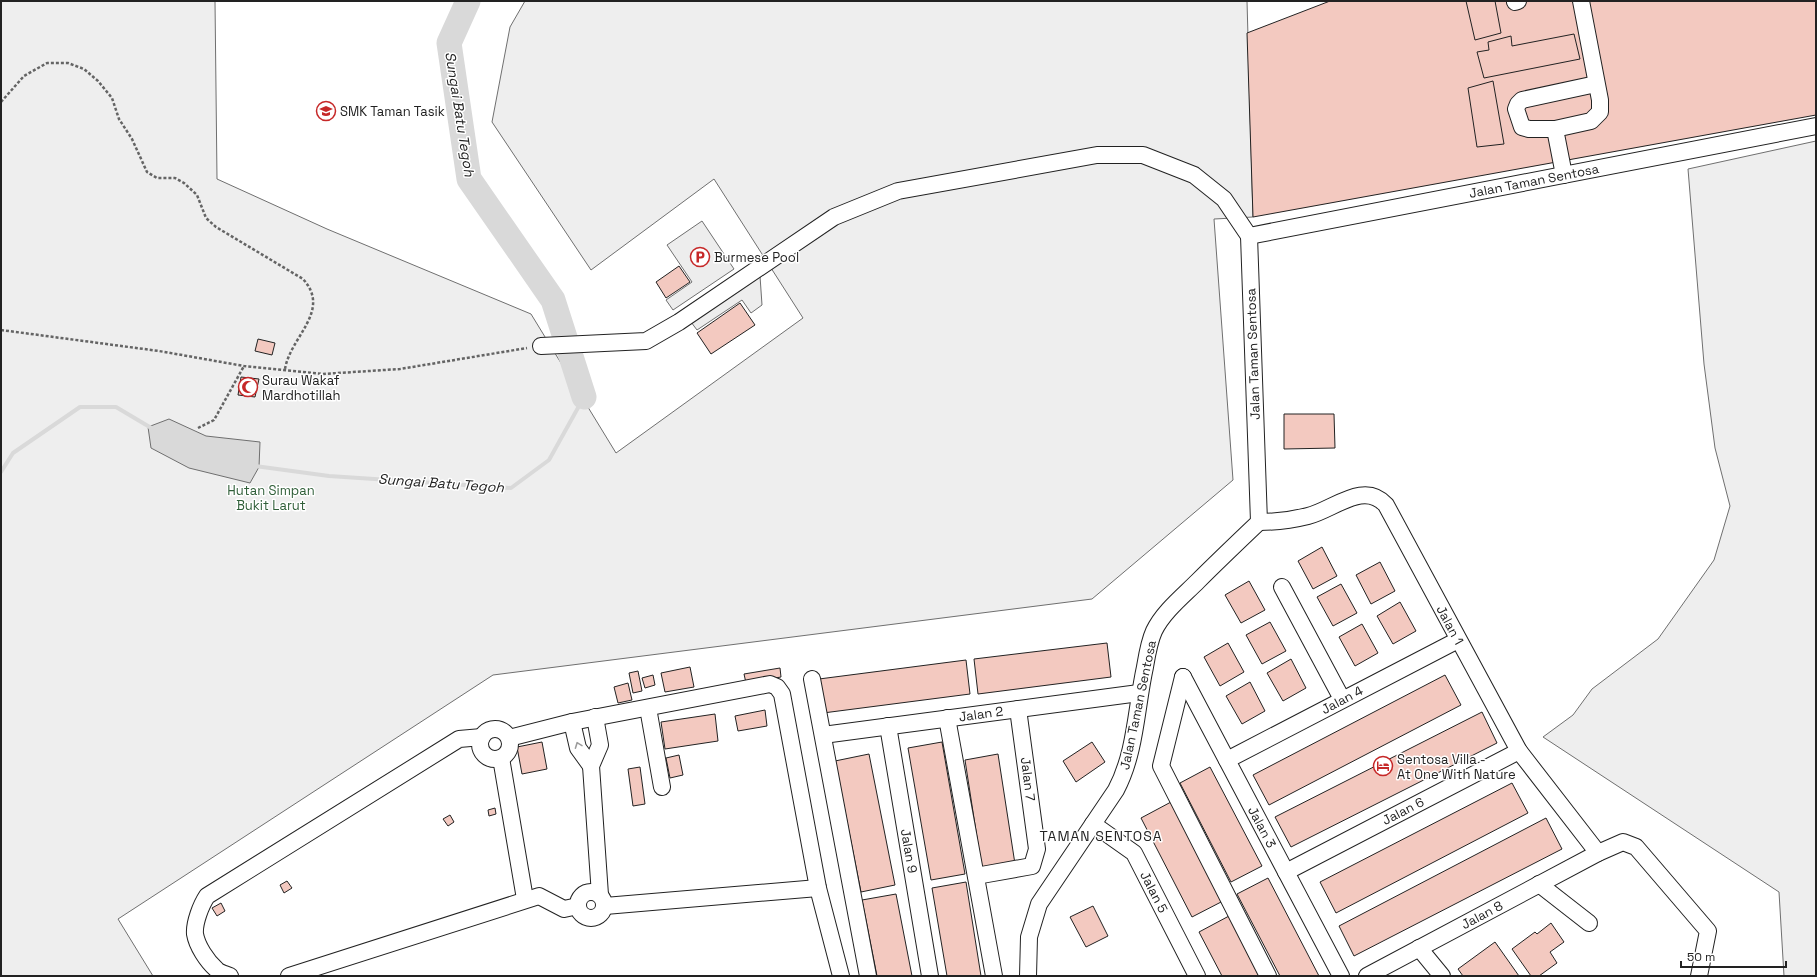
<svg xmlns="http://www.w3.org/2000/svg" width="1817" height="977" font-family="'Space Grotesk',sans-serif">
<rect width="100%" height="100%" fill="#fff"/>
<g fill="#eee" stroke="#6f6f6f">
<path d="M1 1H215L217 179 327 229 531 314 616 453 803 318 714 179 591 270 492 122 510 27 525 1H1247L1253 217 1214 219 1233 480 1092 599 493 675 118 919 153 976H1Z"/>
<path d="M1816 141V976H1784L1779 892 1543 737 1573 715 1592 689 1658 639 1714 560 1730 506 1715 448 1704 364 1688 169Z"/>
</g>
<g fill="#ededed" stroke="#6f6f6f">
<path d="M702 221 734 269 673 310 666 300 692 282 667 245Z"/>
<path d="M760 276 762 305 751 313 742 300 697 330 691 322Z"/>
</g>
<path fill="#d9d9d9" stroke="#6f6f6f" d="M169 419 206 436 260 442 259 467 250 483 189 468 151 448 148 427Z"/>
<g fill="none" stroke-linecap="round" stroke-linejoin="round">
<g stroke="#d9d9d9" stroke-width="4">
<path d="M255 466 329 476 511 488 549 460 584 397"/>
<path d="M1 472 13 453 80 407H116L153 429"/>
</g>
<path stroke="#d9d9d9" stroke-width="25" d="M468 1 449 43 469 179 553 300 584 397"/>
</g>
<g fill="#f3c9c0" stroke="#222">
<path d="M1330 1H1816V115L1253 217 1247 33Z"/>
<path d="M1466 1H1495L1501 33 1475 40Z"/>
<path d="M1574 34 1580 59 1484 78 1477 52 1489 50 1488 42 1511 36 1512 46Z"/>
<path d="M1493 81 1504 144 1477 147 1468 88Z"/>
<path d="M679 266 690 282 666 298 656 282Z"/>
<path d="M740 303 755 325 711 354 697 333Z"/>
<path d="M258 339 275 343 272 355 255 351Z"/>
<path d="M241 377 259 379 255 397 238 395Z"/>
<path d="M1284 414H1334L1335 448 1284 449Z"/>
<path d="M1322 547 1337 576 1313 589 1298 561Z"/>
<path d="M1380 562 1395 591 1371 604 1356 575Z"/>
<path d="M1249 581 1265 610 1241 623 1225 595Z"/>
<path d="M1341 584 1357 613 1333 626 1317 597Z"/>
<path d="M1400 602 1416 631 1393 644 1377 616Z"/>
<path d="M1270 622 1286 651 1262 664 1246 635Z"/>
<path d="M1362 624 1378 653 1355 666 1339 637Z"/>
<path d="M1107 643 1111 677 978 694 974 659Z"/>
<path d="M1228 643 1244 672 1220 686 1204 657Z"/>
<path d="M1291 659 1306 688 1283 701 1267 673Z"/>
<path d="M966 660 970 694 823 713 819 679Z"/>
<path d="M690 667 694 687 665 692 661 673Z"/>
<path d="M780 668 781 677 746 683 744 674Z"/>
<path d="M638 671 642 691 633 693 629 673Z"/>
<path d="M653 675 655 685 645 688 642 678Z"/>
<path d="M1445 675 1461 705 1269 805 1253 775Z"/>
<path d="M1250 682 1265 711 1242 724 1226 696Z"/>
<path d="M628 683 632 700 618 703 614 687Z"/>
<path d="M765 710 767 726 738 731 735 716Z"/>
<path d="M1482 712 1497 743 1291 847 1275 817Z"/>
<path d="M715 714 718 741 665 749 661 722Z"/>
<path d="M542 742 547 769 522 774 517 747Z"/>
<path d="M942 742 965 874 931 880 908 748Z"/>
<path d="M1092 742 1105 762 1076 782 1063 761Z"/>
<path d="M869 754 895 885 861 892 835 761Z"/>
<path d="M998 754 1015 864 982 870 965 760Z"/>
<path d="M679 755 683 775 670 778 666 758Z"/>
<path d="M640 767 645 804 633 806 628 769Z"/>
<path d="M1210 767 1262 866 1231 882 1180 783Z"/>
<path d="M1512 783 1528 813 1336 913 1320 882Z"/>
<path d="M1171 802 1223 901 1192 917 1141 818Z"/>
<path d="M495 808 496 814 489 816 488 810Z"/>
<path d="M450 815 454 822 448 826 443 819Z"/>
<path d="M1546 818 1562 849 1354 956 1339 926Z"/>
<path d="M1268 878 1319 976H1280L1237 894Z"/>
<path d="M287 881 292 888 284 893 280 885Z"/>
<path d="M966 882 981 976H947L932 888Z"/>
<path d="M896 894 912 976H877L862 900Z"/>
<path d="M221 903 225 911 217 916 212 908Z"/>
<path d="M1093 906 1108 936 1086 947 1070 917Z"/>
<path d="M1229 916 1260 976H1222L1199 932Z"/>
<path d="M1551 923 1564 942 1550 952 1557 963 1539 976H1531L1512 949 1535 932 1537 934Z"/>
<path d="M1495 942 1519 976H1463L1458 969Z"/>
</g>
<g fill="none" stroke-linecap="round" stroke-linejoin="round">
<g stroke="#222" stroke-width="18">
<g id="minor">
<path d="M1515 2 1518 1"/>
<path d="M1555 129H1529L1522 127 1516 109 1518 104 1522 100 1596 84"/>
<path d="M1564 175 1555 129 1591 121 1600 112V100L1581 1"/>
<path d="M1249 236 1816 126"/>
<path d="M541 346 646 341 679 322 834 217 898 191 1097 155H1143L1194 175 1224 199 1249 236"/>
<path d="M1259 522C1276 522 1292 520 1308 516 1333 510 1364 480 1386 505L1519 751 1598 853"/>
<path d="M1282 587 1342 699"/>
<path d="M1183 677 1341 976"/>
<path d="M1183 677 1161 766 1268 976"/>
<path d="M812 679 868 976"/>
<path d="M648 708 662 787"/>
<path d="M595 717 600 745 591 766 600 895"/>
<path d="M947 718 994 976"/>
<path d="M572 722 578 748 591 766"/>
<path d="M888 726 930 976"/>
<circle cx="495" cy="744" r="15"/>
<path d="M823 735 1139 693"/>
<path d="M509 738 572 722 770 684 777 687 782 694 818 888 841 976"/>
<path d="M501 758 525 899"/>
<path d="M1227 760 1458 640"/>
<path d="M1093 824 1134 853 1197 976"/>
<path d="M1286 872 1519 751"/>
<path d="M976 876 1032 866 1037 849 1018 709"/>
<path d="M1539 884 1589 923"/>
<circle cx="591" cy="905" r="13"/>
<path d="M605 906 818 888"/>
<path d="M1419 948 1442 976"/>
<path d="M230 976C226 974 219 973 216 969 207 961 197 946 195 934 194 923 201 905 207 896L459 739 482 737"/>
<path d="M289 976 539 896 564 909 578 906"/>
<path d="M1028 976 1029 937 1039 904 1116 790C1136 752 1136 708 1145 667 1147 655 1149 642 1154 631 1163 612 1183 596 1198 581 1218 561 1239 541 1259 522L1249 236"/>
<path d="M1367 976 1598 853 1623 842 1636 847 1708 931 1699 976"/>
</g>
</g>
<g stroke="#646464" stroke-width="2.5" stroke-dasharray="3 2" stroke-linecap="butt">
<path d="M1 102 24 76 47 63H68L84 69 98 81 112 98 119 119 132 139 147 172 157 178H175L184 183 197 195 206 218 216 227 303 279C332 311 290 337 285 369"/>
<path d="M1 330 159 351 244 366 323 374 400 369 527 348"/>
<path d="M198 428 214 420 244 366"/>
</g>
<use href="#minor" stroke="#fff" stroke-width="16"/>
</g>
<defs><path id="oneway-chevron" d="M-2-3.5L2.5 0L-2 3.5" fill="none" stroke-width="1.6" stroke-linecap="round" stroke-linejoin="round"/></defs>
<use stroke="#9c9c9c" href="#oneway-chevron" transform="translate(578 745) rotate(-111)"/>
<defs>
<g id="school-ring" transform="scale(1)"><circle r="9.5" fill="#fff" stroke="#c62828" stroke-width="1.5"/><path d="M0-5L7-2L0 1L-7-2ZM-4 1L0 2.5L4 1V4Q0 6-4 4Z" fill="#c62828"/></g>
<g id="parking-ring" transform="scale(1)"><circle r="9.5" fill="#fff" stroke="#c62828" stroke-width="1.5"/><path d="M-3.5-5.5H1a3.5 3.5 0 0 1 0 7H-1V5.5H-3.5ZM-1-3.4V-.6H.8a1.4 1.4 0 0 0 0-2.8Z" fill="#c62828"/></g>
<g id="mosque-ring" transform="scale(1)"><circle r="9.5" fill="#fff" stroke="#c62828" stroke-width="1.5"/><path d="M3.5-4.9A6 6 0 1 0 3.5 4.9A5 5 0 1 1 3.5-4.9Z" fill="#c62828"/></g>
<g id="hotel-ring" transform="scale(1)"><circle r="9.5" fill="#fff" stroke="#c62828" stroke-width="1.5"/><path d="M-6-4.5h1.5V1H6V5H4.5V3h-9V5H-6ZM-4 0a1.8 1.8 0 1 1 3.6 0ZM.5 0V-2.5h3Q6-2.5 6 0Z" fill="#c62828"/></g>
</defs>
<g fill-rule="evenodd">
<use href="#school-ring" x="326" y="111"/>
<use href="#parking-ring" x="700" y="257"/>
<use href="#mosque-ring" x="248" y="387"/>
<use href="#hotel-ring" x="1383" y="766"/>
</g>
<g text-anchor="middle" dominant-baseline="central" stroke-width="3" stroke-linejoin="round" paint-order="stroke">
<g font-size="13" fill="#222" stroke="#fff" text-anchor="start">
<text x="340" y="111">SMK Taman Tasik</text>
<text x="714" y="257">Burmese Pool</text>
<text x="262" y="380">Surau Wakaf<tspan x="262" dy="15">Mardhotillah</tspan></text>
<text x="1397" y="759">Sentosa Villa -<tspan x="1397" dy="15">At One With Nature</tspan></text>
</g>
<g font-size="13" fill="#222" stroke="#fff">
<text transform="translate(1534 181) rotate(-11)">Jalan Taman Sentosa</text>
<text transform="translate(1253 354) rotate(-92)">Jalan Taman Sentosa</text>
<text transform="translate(1450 625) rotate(62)">Jalan 1</text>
<text transform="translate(1342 700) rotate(-28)">Jalan 4</text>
<text transform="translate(1138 705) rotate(-78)">Jalan Taman Sentosa</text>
<text transform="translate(981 714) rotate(-8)">Jalan 2</text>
<text transform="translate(1028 779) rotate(83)">Jalan 7</text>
<text transform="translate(1403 811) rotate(-27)">Jalan 6</text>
<text transform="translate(1262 827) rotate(62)">Jalan 3</text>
<text transform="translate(909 851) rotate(80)">Jalan 9</text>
<text transform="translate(1154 892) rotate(63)">Jalan 5</text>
<text transform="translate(1482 915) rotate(-28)">Jalan 8</text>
</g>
<g font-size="13" fill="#2f5e38" stroke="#fff">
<text x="271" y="490">Hutan Simpan<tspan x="271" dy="15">Bukit Larut</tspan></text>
</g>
<g font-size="14" font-style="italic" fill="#222" stroke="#fff">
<text transform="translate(460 114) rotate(81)">Sungai Batu Tegoh</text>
<text transform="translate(441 483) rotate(4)">Sungai Batu Tegoh</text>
</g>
<g font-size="14" letter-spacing="1" fill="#222" stroke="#fff">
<text x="1101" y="836">TAMAN SENTOSA</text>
</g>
</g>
<rect width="1817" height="977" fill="none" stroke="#222222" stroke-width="4"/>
<path d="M1681 961v6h105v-6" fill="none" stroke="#222222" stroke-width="2"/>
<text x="1687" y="961" font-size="12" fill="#222222" stroke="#ffffff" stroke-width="3" paint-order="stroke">50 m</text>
</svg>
